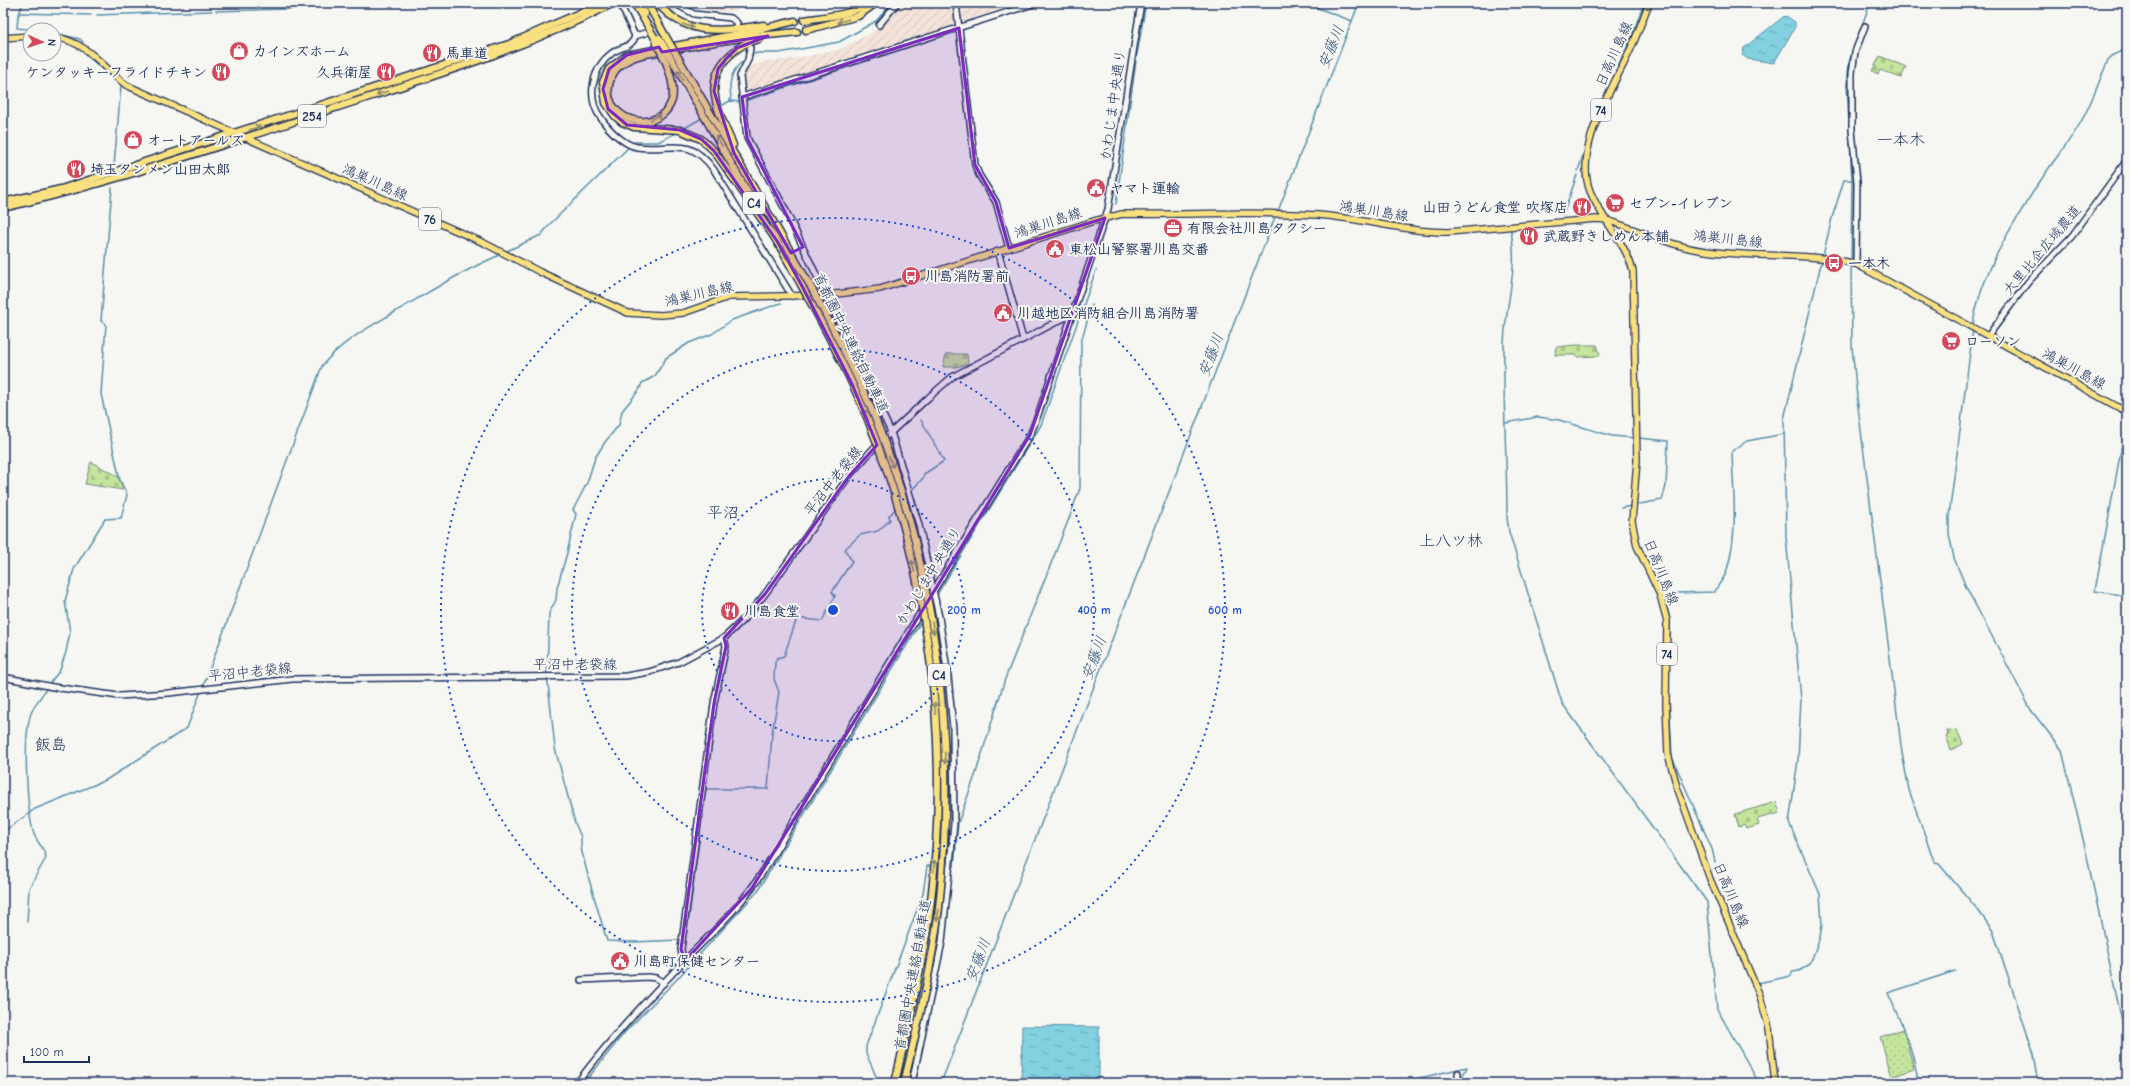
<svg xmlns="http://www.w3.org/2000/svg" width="2130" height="1086" font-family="'Comic Neue','Klee One',sans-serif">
<defs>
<pattern id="industrial-furrows" width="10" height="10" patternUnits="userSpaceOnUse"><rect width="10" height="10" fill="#f3e3d9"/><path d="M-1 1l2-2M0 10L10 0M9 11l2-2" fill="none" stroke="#d0c3bd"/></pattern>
<pattern id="grass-dots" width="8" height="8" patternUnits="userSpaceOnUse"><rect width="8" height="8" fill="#c5e49c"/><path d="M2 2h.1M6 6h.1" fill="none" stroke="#a9c489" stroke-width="1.8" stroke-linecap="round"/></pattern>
<pattern id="cemetery-stones" width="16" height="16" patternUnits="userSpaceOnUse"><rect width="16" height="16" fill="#c5e49c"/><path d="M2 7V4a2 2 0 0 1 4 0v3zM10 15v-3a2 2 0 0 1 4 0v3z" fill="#a9c489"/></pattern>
<pattern id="water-ripples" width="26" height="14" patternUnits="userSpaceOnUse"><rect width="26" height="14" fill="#82d0e0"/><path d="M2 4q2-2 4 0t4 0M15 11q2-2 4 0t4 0" fill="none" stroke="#6aa9b9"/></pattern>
</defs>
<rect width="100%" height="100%" fill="#f6f6f2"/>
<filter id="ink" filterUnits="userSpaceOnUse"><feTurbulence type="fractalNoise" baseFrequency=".025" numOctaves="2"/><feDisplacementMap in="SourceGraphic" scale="8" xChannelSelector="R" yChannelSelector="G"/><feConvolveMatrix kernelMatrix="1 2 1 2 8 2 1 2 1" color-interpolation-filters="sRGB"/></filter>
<g filter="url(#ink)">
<g fill="url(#industrial-furrows)">
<path d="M686 3H750L735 11H713L697 8Z"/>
<path d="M901 3H1019L970 19 947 29 754 92H748L744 88 742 80 744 73 752 66 766 61 787 60 841 49 883 26Z"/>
</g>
<path fill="url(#grass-dots)" stroke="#708a7d" d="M1903 1029 1914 1069 1892 1077 1880 1037Z"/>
<g fill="url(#cemetery-stones)" stroke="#708a7d">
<path d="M1880 56 1906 67 1901 78 1880 70 1878 74 1872 71Z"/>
<path d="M1576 345H1597L1600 354 1598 356 1577 357 1576 355H1555L1556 347Z"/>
<path d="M946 354H967L968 364 956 367H943Z"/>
<path d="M91 462 118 476 123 490 85 484Z"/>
<path d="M1957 730 1963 744 1951 750 1946 736 1948 735 1947 731Z"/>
<path d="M1776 802 1780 813 1757 819 1759 825 1746 829 1744 825 1739 827 1735 814Z"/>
</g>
<g fill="url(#water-ripples)" stroke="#5990ac">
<path d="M1786 16 1795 22V27L1774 63 1748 59 1742 55 1744 48 1783 17Z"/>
<path d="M1022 1026 1099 1027V1083H1021Z"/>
</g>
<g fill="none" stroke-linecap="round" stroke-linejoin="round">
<g stroke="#5990ac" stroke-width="1.5">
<path d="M23 3 18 17 17 28 35 30"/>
<path d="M1305 3 1352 21"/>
<path d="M1036 6 1044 3"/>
<path d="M216 11 290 9 318 3"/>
<path d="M20 13 91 15"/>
<path d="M97 15 212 11"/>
<path d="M54 33 80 39 83 42"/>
<path d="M84 53 121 86 114 166"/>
<path d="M750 56 757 53H779L839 42 876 21 892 3"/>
<path d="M1612 80 1631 38 1644 3"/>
<path d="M730 101C732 96 730 93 730 88 730 74 736 66 747 58"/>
<path d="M745 101 1028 8"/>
<path d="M719 107 730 101 741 102"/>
<path d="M683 129 702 118"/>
<path d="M633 143 635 142H658L678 132"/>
<path d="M1578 171 1595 118 1609 85"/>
<path d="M1116 204 1137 54 1146 3"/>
<path d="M1278 211 1359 3"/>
<path d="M1563 215 1577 175"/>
<path d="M1511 230C1519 274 1504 306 1504 348 1503 404 1507 461 1507 518L1509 532 1562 703 1707 902 1717 1009 1759 1083"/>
<path d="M505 252 541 235 551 223 630 146"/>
<path d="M1851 261 1852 180 1847 86 1849 62 1870 3"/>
<path d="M1851 265 1852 347 1858 407 1902 753 1909 790 1934 861 1939 864 1978 910 1993 931 2034 1054 2039 1083"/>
<path d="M1973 325C1980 273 2019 212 2049 168 2060 152 2074 136 2083 118 2093 100 2100 79 2108 60L2113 55 2127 49"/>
<path d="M1973 329 1949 516V534L1954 558 1966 587 2031 710 2062 750 2086 852 2127 1045"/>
<path d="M2127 417 2095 591 2127 596"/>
<path d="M1506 423 1538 417 1559 420 1612 436 1635 438"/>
<path d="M911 491 923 478 924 474 944 461 921 420"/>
<path d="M1634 505 1662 500 1666 486 1668 441 1639 438"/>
<path d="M1621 508 1631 506"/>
<path d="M936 596 1041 425 1096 270"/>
<path d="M49 684 60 670 66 652 70 632 65 601 74 569 105 519 121 518 127 495 120 480 101 394 106 324 101 321 112 188"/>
<path d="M203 687 322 366C342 340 372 326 400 309 434 289 466 269 502 254"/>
<path d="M3 832 35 809 106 780 187 728 201 691"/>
<path d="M1715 862 1712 849 1672 757 1669 698 1670 620 1665 598 1666 595 1677 593 1715 592C1718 584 1725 578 1727 570 1739 526 1733 495 1732 451L1747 441 1784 434"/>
<path d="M944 867H954L958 823 976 773 1005 679 1070 516 1080 488 1081 342 1092 305"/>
<path d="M27 922 29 888 46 858C45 848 35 841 33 831 27 808 22 732 32 711 36 703 42 695 47 688"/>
<path d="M680 940 633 942 607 941 588 876 581 848V837L575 823 555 748 547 674 549 613 556 600 557 588 567 553 576 514 573 510 587 483 595 458 605 442 619 425 622 411 639 390 642 383 655 376 666 358 689 343 712 334 732 320 781 303"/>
<path d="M684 941 687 931 706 789H768L772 733 779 692 774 679 775 662 777 658 784 656 797 618 822 621 835 596 832 592 852 561 845 550 846 548 860 535 878 531 890 520 889 516 896 508"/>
<path d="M1758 983 1791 976 1792 972 1799 971 1810 964 1820 937 1822 925 1820 894 1789 823 1798 760 1801 699 1786 537 1784 419 1832 218 1844 180H1852"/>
<path d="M584 1083 625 1032 676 980 757 892 922 620"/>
<path d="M879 1083 866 1053V1046L923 894 927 866H932"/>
<path d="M941 1083 1275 217"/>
<path d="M1398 1083 1467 1067 1460 1081"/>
<path d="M1918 1083C1914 1050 1901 1023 1888 993L1955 971"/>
</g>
<path stroke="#caced4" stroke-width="5" stroke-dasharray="5 2.5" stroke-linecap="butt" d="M647 32 677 9"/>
<g stroke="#1b2f5e" stroke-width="8">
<g id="secondary">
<path d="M620 3 635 36C633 47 620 47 612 53 592 68 586 98 601 118 608 129 624 145 637 147 672 152 688 134 714 170L792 296"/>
<path d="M674 3 694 14 731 18 737 23"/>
<path d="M956 3 975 165 979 175 996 202 1009 248"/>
<path d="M879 25 897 3"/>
<path d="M635 36 645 33"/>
<path d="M750 48 748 60 740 76 747 138 785 209 891 432 919 525 939 617 948 676 953 729 954 824 942 942 912 1083"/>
<path d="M742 97 1036 3"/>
<path d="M998 251 1023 339"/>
<path d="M1856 264 1857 182 1852 130V73L1855 52 1865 26"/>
<path d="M1988 336 2028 282 2072 236 2127 160"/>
<path d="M927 601 1030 435 1038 415 1108 209 1141 3"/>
<path d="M3 677 53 687 119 696 169 693 292 679 626 676 649 672 679 662 724 638 747 616 765 594 849 476 873 449 928 398 952 377 1064 318 1072 316"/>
<path d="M685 961 682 956 681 949 714 703 726 646 724 638"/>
<path d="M581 980 648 977 656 978 664 983"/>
<path d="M577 1083C610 1039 648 999 686 959 715 930 742 905 764 870L923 608"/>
<path d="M1458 1083V1073"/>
</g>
</g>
<g stroke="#1b2f5e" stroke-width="8">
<g id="primary">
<path d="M1649 3C1642 21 1636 39 1627 57 1610 93 1574 149 1590 191 1601 219 1625 241 1633 271L1637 461 1632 521 1637 546 1660 595 1667 621 1666 704 1668 754 1677 787 1710 879 1760 996 1769 1028 1775 1083"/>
<path d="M54 37C86 41 102 66 126 85L484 243 540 272 628 313 661 315 683 313 729 297 827 295 880 289 1094 221 1122 214C1187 215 1253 211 1318 215 1361 218 1404 232 1448 232L1596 219 1607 220C1639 230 1672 247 1706 251 1755 258 1807 252 1856 264L2127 412"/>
<path d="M3 38 30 36"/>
</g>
</g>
<g stroke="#1b2f5e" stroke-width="9">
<g id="highway">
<path d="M634 3 655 38"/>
<path d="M639 3 645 13"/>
<path d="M647 3 666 37"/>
<path d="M657 3C689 39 722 30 764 25"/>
<path d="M804 20C821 17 855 15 867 3"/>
<path d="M806 30 858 16 876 3"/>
<path d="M679 59 811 287"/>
<path d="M672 60 755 205"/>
<path d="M666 62C670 74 675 87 672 100 663 128 625 127 612 104 604 89 611 70 625 62 638 53 656 53 671 50 697 45 723 40 749 37 765 35 781 34 797 32"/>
<path d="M733 145C720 114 700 83 730 55 738 47 748 41 759 39"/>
<path d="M3 202 61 189 509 44 602 3"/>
<path d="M3 208C115 182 223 145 332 109 427 78 524 49 614 3"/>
<path d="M775 238 803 288"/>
<path d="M777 241 726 168 714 151 701 139 680 130 634 127 622 122 615 116 606 103 603 82 609 69 627 55 749 32 795 21"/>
</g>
</g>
<use href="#secondary" stroke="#f6f6f2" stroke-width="5"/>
<use href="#primary" stroke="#fae180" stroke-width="5.5"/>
<use href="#highway" stroke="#fae180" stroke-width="6"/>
<g stroke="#1b2f5e" stroke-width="9" stroke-linecap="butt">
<g id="highway-bridge">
<path d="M666 37 679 59"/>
<path d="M659 38 672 60"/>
<path d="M655 40 666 62"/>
<path d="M811 287C833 328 855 370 873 413 937 569 957 741 939 908 932 967 918 1025 904 1083"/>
<path d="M803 288C826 330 849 373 867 417 930 572 951 743 930 909 922 967 908 1025 895 1083"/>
</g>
</g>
<use href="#highway-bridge" stroke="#fae180" stroke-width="6"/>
</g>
<defs><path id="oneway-shaft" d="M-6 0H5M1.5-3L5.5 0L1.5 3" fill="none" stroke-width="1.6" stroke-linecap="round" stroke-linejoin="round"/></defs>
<g stroke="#8a886f">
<use href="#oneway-shaft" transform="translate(843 21) rotate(162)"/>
<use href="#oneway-shaft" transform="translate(688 26) rotate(19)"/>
<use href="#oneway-shaft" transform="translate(733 52) rotate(139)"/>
<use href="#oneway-shaft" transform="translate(680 75) rotate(-120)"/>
<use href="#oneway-shaft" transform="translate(382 93) rotate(162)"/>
<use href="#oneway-shaft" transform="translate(656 117) rotate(-30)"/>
<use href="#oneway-shaft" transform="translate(255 128) rotate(-19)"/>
<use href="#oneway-shaft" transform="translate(719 141) rotate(-120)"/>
<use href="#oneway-shaft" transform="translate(784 254) rotate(-119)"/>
<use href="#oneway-shaft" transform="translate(866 415) rotate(-113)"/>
<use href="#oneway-shaft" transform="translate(891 462) rotate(70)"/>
<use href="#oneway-shaft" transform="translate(913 566) rotate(-103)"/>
<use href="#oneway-shaft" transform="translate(933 628) rotate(81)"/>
<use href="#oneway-shaft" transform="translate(935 708) rotate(-94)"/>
<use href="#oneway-shaft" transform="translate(945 758) rotate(89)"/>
<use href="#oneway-shaft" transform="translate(934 866) rotate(-86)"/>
<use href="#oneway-shaft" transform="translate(938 915) rotate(98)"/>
</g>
</g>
<path fill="#7b2cbf" fill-opacity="0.2" stroke="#7b2cbf" stroke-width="3" stroke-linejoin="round" d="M959 28 975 165 996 202 1009 248 1105 218 1030 435 752 888 685 961 681 949 714 703 726 646 724 638 765 594 849 476 877 445 852 384 803 288 777 241 714 151 701 139 680 130 627 125 608 109 603 89 609 69 627 55 659 47 662 52 768 36 737 48 726 59 718 69 714 91 734 153 791 253 803 247 747 138 742 97Z"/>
<g fill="none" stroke="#1d4ed8" stroke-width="2" stroke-dasharray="2 4">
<circle cx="833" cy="610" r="131"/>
<circle cx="833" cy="610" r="261"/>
<circle cx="833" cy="610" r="392"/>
</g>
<defs>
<g id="shop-disc" transform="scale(1)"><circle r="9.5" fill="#d1495b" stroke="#f6f6f2"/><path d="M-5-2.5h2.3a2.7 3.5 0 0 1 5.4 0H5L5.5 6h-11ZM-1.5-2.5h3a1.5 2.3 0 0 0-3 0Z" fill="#fff"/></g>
<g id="restaurant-disc" transform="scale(1)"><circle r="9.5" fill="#d1495b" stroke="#f6f6f2"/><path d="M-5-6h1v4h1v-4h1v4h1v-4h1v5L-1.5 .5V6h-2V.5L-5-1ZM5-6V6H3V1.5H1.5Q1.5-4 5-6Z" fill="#fff"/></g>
<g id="civic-disc" transform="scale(1)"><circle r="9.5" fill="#d1495b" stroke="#f6f6f2"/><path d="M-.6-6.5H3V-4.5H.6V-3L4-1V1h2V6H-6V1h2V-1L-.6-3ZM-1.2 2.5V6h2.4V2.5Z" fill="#fff"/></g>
<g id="supermarket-disc" transform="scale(1)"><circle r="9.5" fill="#d1495b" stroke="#f6f6f2"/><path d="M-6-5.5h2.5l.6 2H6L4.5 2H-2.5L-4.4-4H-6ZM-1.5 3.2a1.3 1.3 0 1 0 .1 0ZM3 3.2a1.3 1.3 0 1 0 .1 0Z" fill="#fff"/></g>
<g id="office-disc" transform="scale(1)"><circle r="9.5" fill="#d1495b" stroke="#f6f6f2"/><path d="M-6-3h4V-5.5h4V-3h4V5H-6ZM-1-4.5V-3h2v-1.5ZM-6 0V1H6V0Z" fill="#fff"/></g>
<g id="bus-disc" transform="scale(1)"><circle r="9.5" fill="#d1495b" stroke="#f6f6f2"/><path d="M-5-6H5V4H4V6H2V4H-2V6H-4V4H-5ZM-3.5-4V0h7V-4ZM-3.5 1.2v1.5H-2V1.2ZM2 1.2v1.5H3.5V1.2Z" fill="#fff"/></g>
</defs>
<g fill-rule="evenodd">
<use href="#shop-disc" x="239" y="51"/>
<use href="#restaurant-disc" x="432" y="53"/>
<use href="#restaurant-disc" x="221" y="72"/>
<use href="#restaurant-disc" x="386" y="72"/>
<use href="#shop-disc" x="133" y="140"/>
<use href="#restaurant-disc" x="76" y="169"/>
<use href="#civic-disc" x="1096" y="188"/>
<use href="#supermarket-disc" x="1615" y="203"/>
<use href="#restaurant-disc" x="1582" y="207"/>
<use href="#office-disc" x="1173" y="228"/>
<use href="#restaurant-disc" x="1529" y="236"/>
<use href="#civic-disc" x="1055" y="249"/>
<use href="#bus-disc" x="1834" y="263"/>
<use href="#bus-disc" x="911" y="276"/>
<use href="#civic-disc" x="1003" y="313"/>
<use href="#supermarket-disc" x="1951" y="341"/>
<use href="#restaurant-disc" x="730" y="611"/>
<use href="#civic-disc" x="620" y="961"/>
</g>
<g text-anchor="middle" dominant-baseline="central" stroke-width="4" stroke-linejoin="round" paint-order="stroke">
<g fill="#f6f6f2" stroke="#5d6b8a" stroke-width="1">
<rect x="1591" y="99" width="20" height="22" rx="3"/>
<rect x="298" y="105" width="28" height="22" rx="3"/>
<rect x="743" y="192" width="22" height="22" rx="3"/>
<rect x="419" y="208" width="22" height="22" rx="3"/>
<rect x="1657" y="643" width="20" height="22" rx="3"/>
<rect x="928" y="664" width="22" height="22" rx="3"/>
</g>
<g font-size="13" font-weight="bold" fill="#1b2f5e">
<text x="1601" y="110">74</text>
<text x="312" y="116">254</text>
<text x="754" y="203">C4</text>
<text x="430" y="219">76</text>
<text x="1667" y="654">74</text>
<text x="939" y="675">C4</text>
</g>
<g font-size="14" font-weight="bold" fill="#1b2f5e" stroke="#f6f6f2" text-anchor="start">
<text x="253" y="51">カインズホーム</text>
<text x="446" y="53">馬車道</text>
<text x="207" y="72" text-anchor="end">ケンタッキーフライドチキン</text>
<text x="372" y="72" text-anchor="end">久兵衛屋</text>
<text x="147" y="140">オートアールズ</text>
<text x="90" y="169">埼玉タンメン山田太郎</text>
<text x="1110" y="188">ヤマト運輸</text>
<text x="1629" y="203">セブン-イレブン</text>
<text x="1568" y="207" text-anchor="end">山田うどん食堂 吹塚店</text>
<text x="1187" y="228">有限会社川島タクシー</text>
<text x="1543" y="236">武蔵野きしめん本舗</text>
<text x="1069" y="249">東松山警察署川島交番</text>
<text x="1848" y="263">一本木</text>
<text x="925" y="276">川島消防署前</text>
<text x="1017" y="313">川越地区消防組合川島消防署</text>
<text x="1965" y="341">ローソン</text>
<text x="744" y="611">川島食堂</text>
<text x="634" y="961">川島町保健センター</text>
</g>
<g font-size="14" fill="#1b2f5e" stroke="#f6f6f2">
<text transform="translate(1614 54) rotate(-66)">日高川島線</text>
<text transform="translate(1113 105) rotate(-82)">かわじま中央通り</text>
<text transform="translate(375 182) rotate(24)">鴻巣川島線</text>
<text transform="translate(1374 211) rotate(9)">鴻巣川島線</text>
<text transform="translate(1048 223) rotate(-18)">鴻巣川島線</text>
<text transform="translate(1728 239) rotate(6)">鴻巣川島線</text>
<text transform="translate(2042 250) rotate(-50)">大里比企広域農道</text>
<text transform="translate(699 294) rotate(-13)">鴻巣川島線</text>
<text transform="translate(851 343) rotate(64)">首都圏中央連絡自動車道</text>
<text transform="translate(2074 369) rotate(29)">鴻巣川島線</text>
<text transform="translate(833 481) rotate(-52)">平沼中老袋線</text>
<text transform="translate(1661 572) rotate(68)">日高川島線</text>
<text transform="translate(929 576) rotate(-59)">かわじま中央通り</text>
<text x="575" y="664">平沼中老袋線</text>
<text transform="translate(250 672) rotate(-6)">平沼中老袋線</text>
<text transform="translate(1731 895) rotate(67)">日高川島線</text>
<text transform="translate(913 975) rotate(-80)">首都圏中央連絡自動車道</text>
</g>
<g font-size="15" font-style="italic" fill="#35577e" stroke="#f6f6f2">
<text transform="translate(1331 47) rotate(-68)">安藤川</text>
<text transform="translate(1211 355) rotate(-69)">安藤川</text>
<text transform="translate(1094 658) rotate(-69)">安藤川</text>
<text transform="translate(978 960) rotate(-69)">安藤川</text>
</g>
<g font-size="16" fill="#1b2f5e" stroke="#f6f6f2">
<text x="1901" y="140">一本木</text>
<text x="723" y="513">平沼</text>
<text x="1451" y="541">上八ツ林</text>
<text x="51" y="745">飯島</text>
</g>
</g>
<circle cx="833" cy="610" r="6" fill="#1d4ed8" stroke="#f6f6f2" stroke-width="2"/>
<g font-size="12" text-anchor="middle" font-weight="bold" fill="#1d4ed8" stroke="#f6f6f2" stroke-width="4" stroke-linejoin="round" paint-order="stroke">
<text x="964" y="614">200 m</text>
<text x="1094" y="614">400 m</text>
<text x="1225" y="614">600 m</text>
</g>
<rect width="2130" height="1086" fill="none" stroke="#f6f6f2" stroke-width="16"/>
<rect x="8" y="8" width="2114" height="1070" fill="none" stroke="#1b2f5e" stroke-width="1.5" filter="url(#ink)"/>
<g transform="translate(42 42) rotate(93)"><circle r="19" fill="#f6f6f2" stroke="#9ea6b7"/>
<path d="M0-3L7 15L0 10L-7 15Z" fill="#d1495b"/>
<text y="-6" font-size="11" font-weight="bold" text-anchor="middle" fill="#1b2f5e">N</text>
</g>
<path d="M24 1056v6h65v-6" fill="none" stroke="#1b2f5e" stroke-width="2"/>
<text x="30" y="1056" font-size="12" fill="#1b2f5e" stroke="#f6f6f2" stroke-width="3" paint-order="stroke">100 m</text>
</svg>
